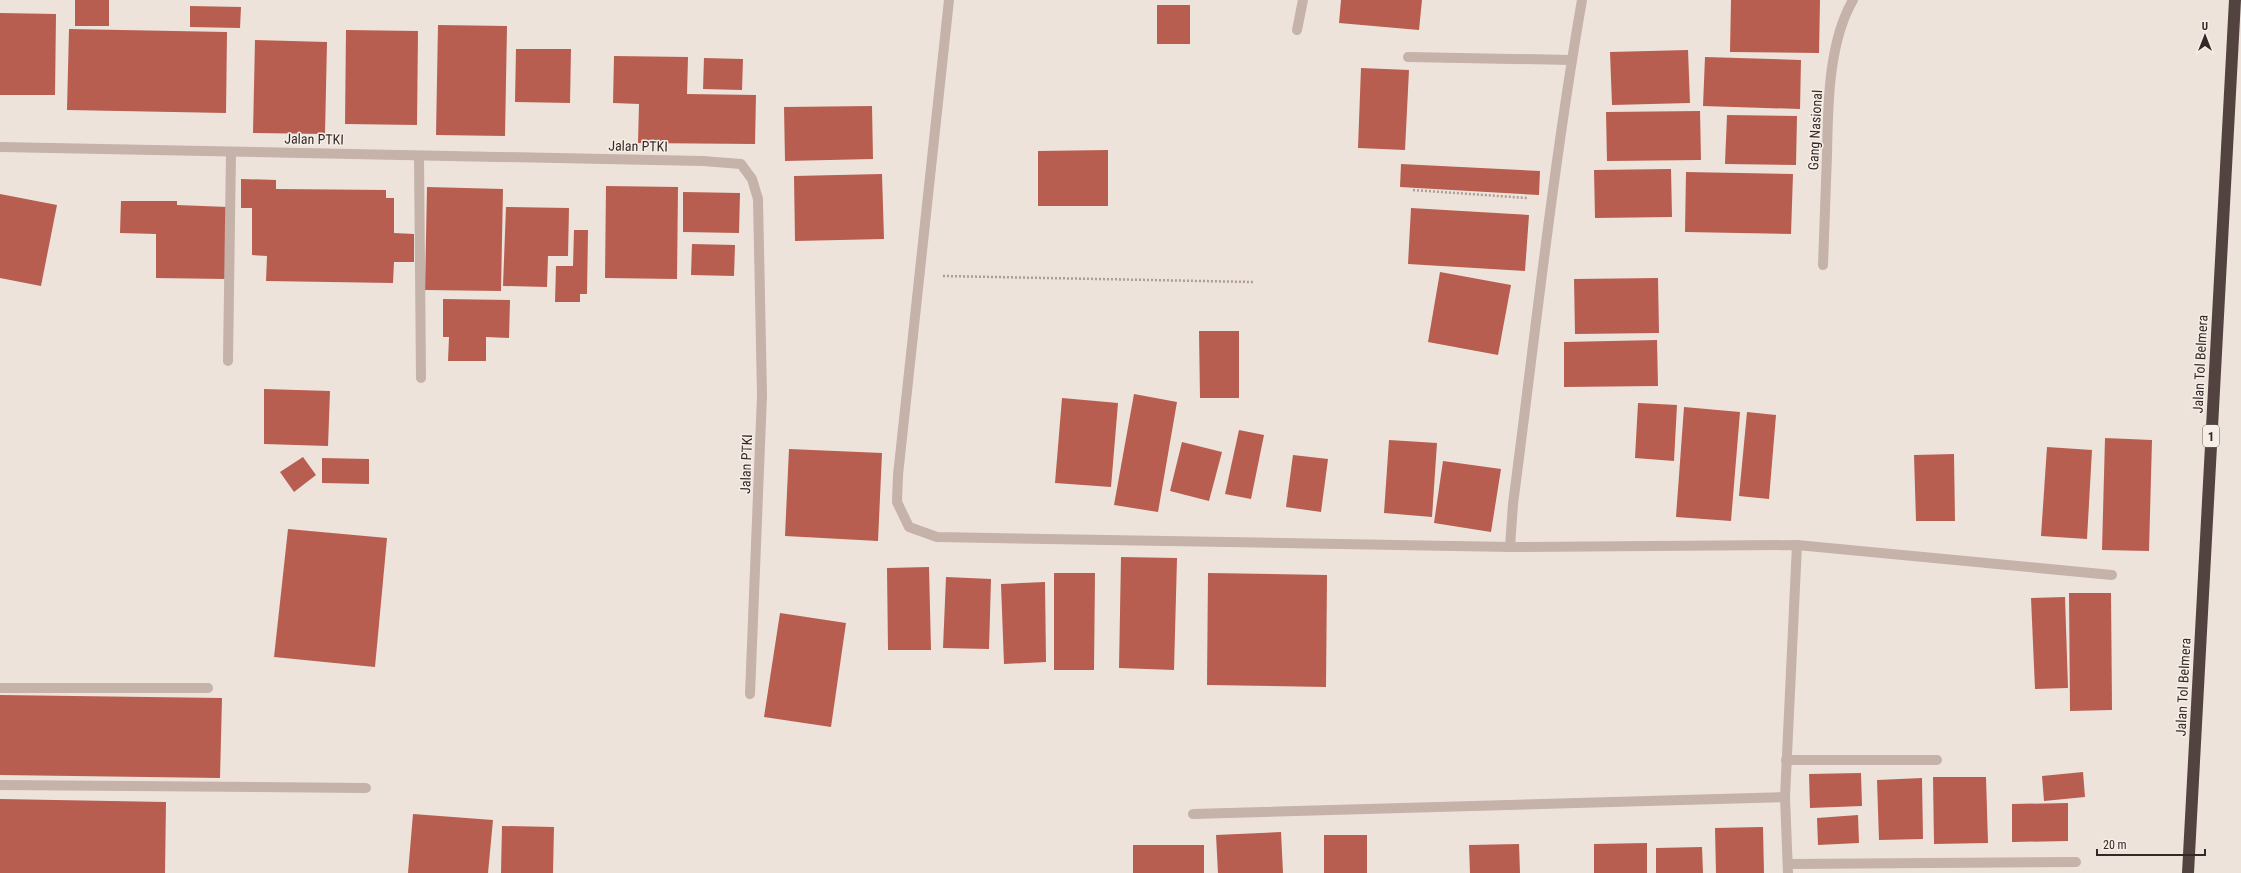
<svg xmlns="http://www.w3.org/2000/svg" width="2241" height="873" font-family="'Roboto Condensed',sans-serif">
<rect width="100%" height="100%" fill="#eee3db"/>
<g fill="#b75e50">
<rect x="75" y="0" width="34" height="26"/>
<path d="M1341 0H1422L1419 30 1339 23Z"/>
<path d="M1731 0H1820L1819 53 1730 52Z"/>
<rect x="1157" y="5" width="33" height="39"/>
<path d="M190 6 241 7 240 28 190 27Z"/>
<path d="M0 13 56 14 55 95H0Z"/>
<path d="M438 25 507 26 505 136 436 135Z"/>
<path d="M69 29 227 32 226 113 67 110Z"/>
<path d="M346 30 418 31 417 125 345 124Z"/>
<path d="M255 40 327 42 325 134 253 133Z"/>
<path d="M516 49H571L570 103 515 102Z"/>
<path d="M1688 50 1690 103 1612 105 1610 52Z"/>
<path d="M614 56 688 57 687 94 756 95 755 144 638 143 639 104 613 103Z"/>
<path d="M1705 57 1801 60 1800 109 1703 106Z"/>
<path d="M704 58 743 59 742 90 703 89Z"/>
<path d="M1361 68 1409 70 1405 150 1358 148Z"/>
<path d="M872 106 873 159 785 161 784 107Z"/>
<path d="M1700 111 1701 160 1607 161 1606 112Z"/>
<path d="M1727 115 1797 116 1796 165 1725 164Z"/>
<path d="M1108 150V206H1038V151Z"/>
<path d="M1401 164 1540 171 1539 195 1400 187Z"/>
<path d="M1671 169 1672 217 1595 218 1594 170Z"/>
<path d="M1686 172 1793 174 1791 234 1685 232Z"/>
<path d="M882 174 884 239 795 241 794 176Z"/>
<path d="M241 179 276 180V189L386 190V198H394V233L414 234V262H394L393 283 266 281 267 256 252 255V208H241Z"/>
<path d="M606 186 678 187 677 279 605 278Z"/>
<path d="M427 187 503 189 501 291 425 290Z"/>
<path d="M683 192 740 193 739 233 683 232Z"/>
<path d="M0 194 57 205 41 286 0 278Z"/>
<path d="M121 201H177V205L228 207 226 279 156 278V234L120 233Z"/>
<path d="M506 207 569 208 568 256H548L547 287 503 286Z"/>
<path d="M1411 208 1529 215 1525 271 1408 264Z"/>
<path d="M574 230H588L587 294H580V302H555L556 266H573Z"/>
<path d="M692 244 735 245 734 276 691 275Z"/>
<path d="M1440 272 1511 285 1498 355 1428 342Z"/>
<path d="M1658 278 1659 333 1575 334 1574 279Z"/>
<path d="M443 299 510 300 509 338 486 337V361H448L449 337H443Z"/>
<path d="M1199 331H1239V398H1200Z"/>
<path d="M1657 340 1658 386 1564 387V342Z"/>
<path d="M264 389 330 391 328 446 264 444Z"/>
<path d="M1134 394 1177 402 1158 512 1114 505Z"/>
<path d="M1062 398 1118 403 1111 487 1055 483Z"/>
<path d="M1638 403 1677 405 1674 461 1635 458Z"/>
<path d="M1684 407 1740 412 1731 521 1676 517Z"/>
<path d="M1747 412 1776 415 1769 499 1739 496Z"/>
<path d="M1239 430 1264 435 1251 499 1225 494Z"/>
<path d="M2105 438 2152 440 2149 551 2102 550Z"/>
<path d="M1389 440 1437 443 1432 517 1384 513Z"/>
<path d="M1182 442 1222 452 1209 501 1170 491Z"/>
<path d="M2047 447 2092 450 2087 539 2041 536Z"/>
<path d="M789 449 882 453 878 541 785 536Z"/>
<path d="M1954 454 1955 521H1916L1914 455Z"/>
<path d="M1293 455 1328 459 1321 512 1286 507Z"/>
<path d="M303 457 316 475 294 492 280 472Z"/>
<path d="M322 458 369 459V484L322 483Z"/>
<path d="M1443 461 1501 469 1491 532 1434 523Z"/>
<path d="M288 529 387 538 375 667 274 657Z"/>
<path d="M1121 557 1177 558 1174 670 1119 668Z"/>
<path d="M929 567 931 650H888L887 568Z"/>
<path d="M1054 573H1095L1094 670H1054Z"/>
<path d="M1208 573 1327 575 1326 687 1207 685Z"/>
<path d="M946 577 991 579 989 649 943 648Z"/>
<path d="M1045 582 1046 662 1004 664 1001 584Z"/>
<path d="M2069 593H2111L2112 710 2070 711Z"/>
<path d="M2065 597 2068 688 2035 689 2031 598Z"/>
<path d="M780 613 846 623 831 727 764 717Z"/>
<path d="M0 695 222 698 220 778 0 775Z"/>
<path d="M2083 772 2085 797 2044 801 2042 776Z"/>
<path d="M1861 773 1862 806 1810 808 1809 774Z"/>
<path d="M1933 777H1986L1988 843 1934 844Z"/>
<path d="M1922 778 1923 839 1879 840 1877 780Z"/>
<path d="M0 799 166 802 165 873H0Z"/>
<path d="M2068 803V841L2012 842V804Z"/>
<path d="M413 814 493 820 488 873H408Z"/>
<path d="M1858 815 1859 843 1818 845 1817 818Z"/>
<path d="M502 826 554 827 553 873H501Z"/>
<path d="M1763 827 1764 873H1716L1715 828Z"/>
<path d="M1281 832 1283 873H1218L1216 835Z"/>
<rect x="1324" y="835" width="43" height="38"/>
<path d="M1647 843V873H1594V844Z"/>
<path d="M1519 844 1520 873H1470L1469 845Z"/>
<rect x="1133" y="845" width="71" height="28"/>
<path d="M1702 847 1703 873H1656V848Z"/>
</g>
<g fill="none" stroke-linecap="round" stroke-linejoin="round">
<g stroke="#b09c93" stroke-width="2.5" stroke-dasharray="2 2" stroke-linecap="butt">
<path d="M1413 190 1527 198"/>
<path d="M943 276 1253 282"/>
</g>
<g stroke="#c5b2a9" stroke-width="10">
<path d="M1297 30 1303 0"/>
<path d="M1408 57 1572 60"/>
<path d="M419 156 421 378"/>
<path d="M228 361 231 152"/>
<path d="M0 688H208"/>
<path d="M1786 760H1937"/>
<path d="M0 785 366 788"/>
</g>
<g stroke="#c5b2a9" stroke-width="10">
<path d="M949 0 898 475 897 502 909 527 937 537 1510 547 1797 545 1785 797 1788 873"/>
<path d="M0 147 703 161 741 164 752 179 758 199 762 395 750 694"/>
<path d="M1823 265C1824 228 1826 192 1827 155 1828 106 1828 43 1853 0"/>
<path d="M1797 545 2112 575"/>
<path d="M1510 547 1513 504C1535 336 1553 167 1582 0"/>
<path d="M1193 814 1785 797"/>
<path d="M1788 864 2076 862"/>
</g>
<path stroke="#534340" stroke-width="12" d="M2188 873 2235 0"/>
</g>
<g text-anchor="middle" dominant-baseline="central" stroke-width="3" stroke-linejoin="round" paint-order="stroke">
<rect fill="#f7eee7" stroke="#6e6561" stroke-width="1" x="2203" y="425" width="16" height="22" rx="3"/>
<g font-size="13" font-weight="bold" fill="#332a28">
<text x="2211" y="436">1</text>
</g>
<g font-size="14" fill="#332a28" stroke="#f7eee7">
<text transform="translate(1815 130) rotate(-87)">Gang Nasional</text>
<text transform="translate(314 139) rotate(1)">Jalan PTKI</text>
<text transform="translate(638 146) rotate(1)">Jalan PTKI</text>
<text transform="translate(2200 364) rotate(-87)">Jalan Tol Belmera</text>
<text transform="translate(746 464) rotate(-88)">Jalan PTKI</text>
<text transform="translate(2183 687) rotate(-87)">Jalan Tol Belmera</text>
</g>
</g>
<g transform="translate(2205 36)" stroke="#f7eee7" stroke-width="3" paint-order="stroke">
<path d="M0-3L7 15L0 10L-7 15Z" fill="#332a28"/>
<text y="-6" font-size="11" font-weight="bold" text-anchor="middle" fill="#332a28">U</text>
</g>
<path d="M2097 849v6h108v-6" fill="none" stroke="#332a28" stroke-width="2"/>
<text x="2103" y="849" font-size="12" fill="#332a28" stroke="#f7eee7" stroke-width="3" paint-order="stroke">20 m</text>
</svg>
